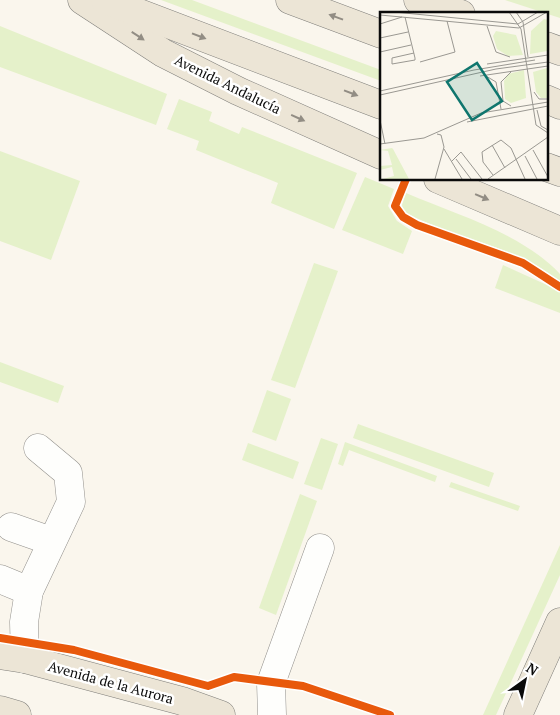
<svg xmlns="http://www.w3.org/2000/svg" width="560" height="715" font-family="'PT Serif',serif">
<rect width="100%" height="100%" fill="#faf6ed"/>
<g fill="#e5f1ca">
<path d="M161 0H192L381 70V81Z"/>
<path d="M505 0H560V18Z"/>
<path d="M0 26 167 94 156 125 0 67Z"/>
<path d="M179 99 212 112 209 121 239 134 242 127 357 173 334 229 271 203 278 183 196 150 199 141 167 129Z"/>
<path d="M0 151 80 181 51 260 0 241Z"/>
<path d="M365 177 394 189 388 206 397 221 412 231 403 254 342 230Z"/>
<path d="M406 193C457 215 522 233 560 274V282C516 244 453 240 403 211L402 205Z"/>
<path d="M314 263 338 271 295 388 271 380Z"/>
<path d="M503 265 560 291V313L495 288Z"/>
<path d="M0 362 64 386 58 403 0 382Z"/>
<path d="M267 390 291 399 276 441 252 432Z"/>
<path d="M358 424 494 473 489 487 353 438Z"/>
<path d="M321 438 338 444 322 490 304 484Z"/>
<path d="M345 442 437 476 435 482 349 450 343 466 338 464Z"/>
<path d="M248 443 299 462 293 479 242 460Z"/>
<path d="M451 482 520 506 518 511 449 487Z"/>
<path d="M300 494 317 501 276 615 259 608Z"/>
<path d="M560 545V575L496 715H483Z"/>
</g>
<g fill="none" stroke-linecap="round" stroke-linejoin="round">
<g stroke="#92908c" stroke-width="29">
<g id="minor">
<path d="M11 527 51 541"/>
<path d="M0 579 29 591"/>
<path d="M25 659 24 622 29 591 71 502 68 473 38 448"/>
<path d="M272 715 271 683 320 548"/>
</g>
</g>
<g stroke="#7f7e7a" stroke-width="29">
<g id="major">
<path d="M82 0 163 53 238 91 381 155"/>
<path d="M105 0 381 105"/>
<path d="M290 0 381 34"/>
<path d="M418 0 461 14"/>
<path d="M546 46 560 51"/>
<path d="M546 99 560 105"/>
<path d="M546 167 560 172"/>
<path d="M438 179 560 231"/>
<path d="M0 655 25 659 182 701 221 715"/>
<path d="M0 710 17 715"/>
<path d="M518 715 560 622"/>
</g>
</g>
<use href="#minor" stroke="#fefefc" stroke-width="28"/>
<use href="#major" stroke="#ece5d6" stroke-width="28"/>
<g stroke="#fff" stroke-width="11">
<g id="cycleway">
<path d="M406 179 395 206 403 217 417 225 523 263 560 287"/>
<path d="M0 638 74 650 208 686 234 677 303 686 390 715"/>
</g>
</g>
<use href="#cycleway" stroke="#e8590c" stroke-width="8"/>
</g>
<defs><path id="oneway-solid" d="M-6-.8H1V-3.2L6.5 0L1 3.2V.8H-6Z" transform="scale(1.25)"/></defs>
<g fill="#928d84">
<use href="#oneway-solid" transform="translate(336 17) rotate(-160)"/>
<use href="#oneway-solid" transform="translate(138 36) rotate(33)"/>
<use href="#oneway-solid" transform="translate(199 36) rotate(21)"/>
<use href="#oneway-solid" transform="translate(351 93) rotate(21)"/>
<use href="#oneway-solid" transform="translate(298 118) rotate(24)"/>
<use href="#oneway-solid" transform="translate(482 197) rotate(23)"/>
</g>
<g text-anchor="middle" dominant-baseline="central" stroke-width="5" stroke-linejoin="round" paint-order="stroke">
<g font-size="14" fill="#0a0a0a" stroke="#fff">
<text transform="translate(228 84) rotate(26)">Avenida Andalucía</text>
<text transform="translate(111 682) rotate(15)">Avenida de la Aurora</text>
</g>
</g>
<g transform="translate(380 12)">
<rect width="168" height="168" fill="#faf6ed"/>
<path d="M164 7 168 8 167 39 150 42 151 19ZM116 19 136 23 143 43 128 44 117 37 113 24ZM167 56V86H161L156 80 153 60ZM144 58 146 86 131 91 125 87 124 69 128 62ZM12 136 13 137 29 167H3L14 164 12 155 0 158V154L12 153 8 139 0 138Z" fill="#e5f1ca"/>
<path fill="none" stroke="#9a9892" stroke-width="1" d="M14 0 138 12 158 0M129 0 141 17 156 113 168 121M136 0 143 10 148 45M0 3 139 16 167 0M25 5 35 46V48L12 52V46L34 41M0 12 22 5M107 14 116 40 130 45M0 26 28 20M0 40 31 33M40 50 75 40 67 9M107 52 168 43M100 64 168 54M106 64 116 70 121 97M0 79 94 58 155 48M154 80 159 87H167M0 83 116 57 168 50M131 94 123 89 121 70 131 60M157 98 161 114 168 118M0 108 5 132M87 110 168 94M0 132 44 126 101 101 168 90M112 133 125 156M64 137 82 167M153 138 168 165M145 144 157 167M76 147 91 167M72 149 81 140 102 167M113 163 103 150 102 140 121 128 131 136 145 167M55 167 64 135 61 123 57 122M108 167 168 125"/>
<path fill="#0f766e" fill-opacity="0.15" stroke="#0f766e" stroke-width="2.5" d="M97 51 122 89 92 108 67 70Z"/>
<rect width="168" height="168" fill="none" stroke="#0a0a0a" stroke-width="2.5"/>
</g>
<g transform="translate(525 680) rotate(33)" stroke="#ffffff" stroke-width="4" paint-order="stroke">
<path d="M0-4L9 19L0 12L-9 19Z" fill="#0a0a0a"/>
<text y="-8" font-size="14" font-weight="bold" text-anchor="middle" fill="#0a0a0a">N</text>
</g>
</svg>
